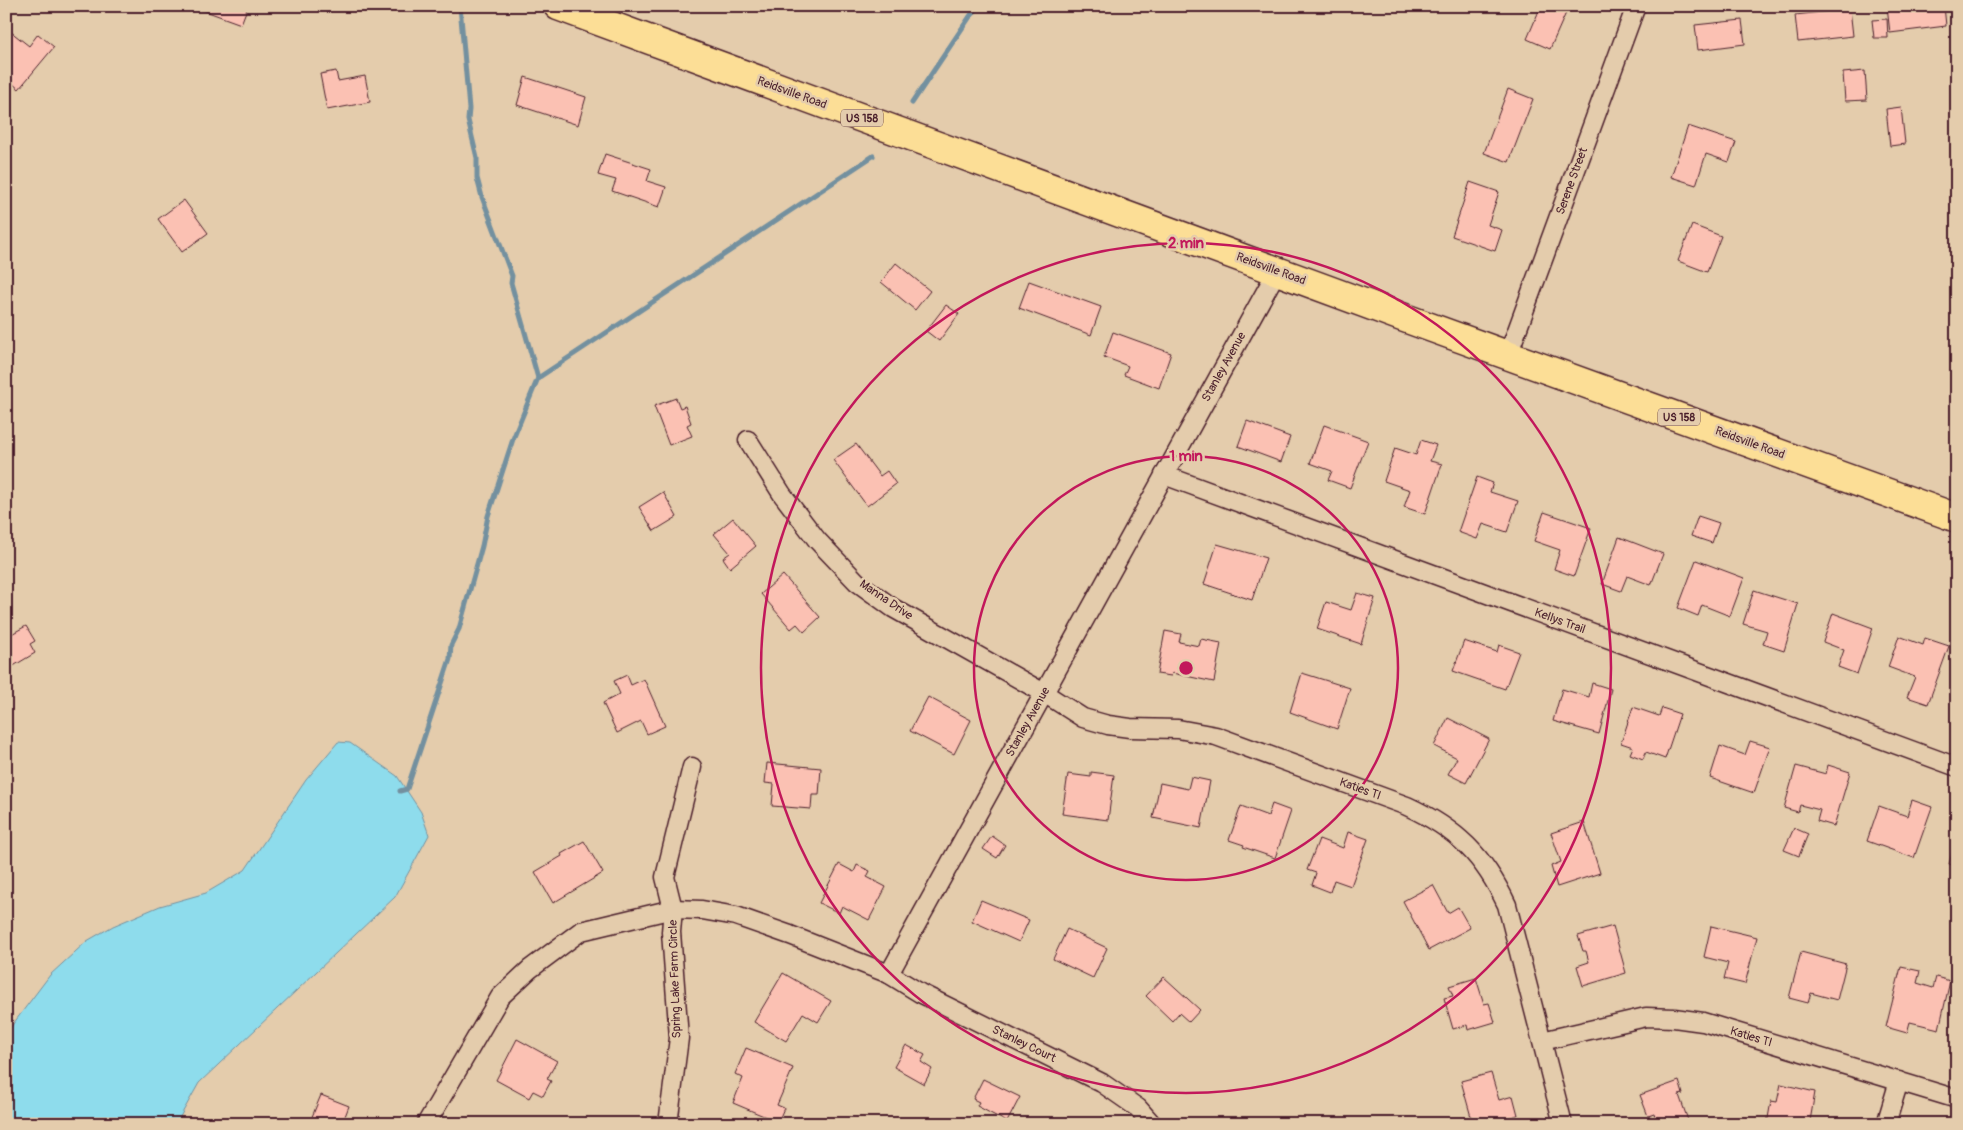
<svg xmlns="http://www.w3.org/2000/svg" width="1963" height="1130" font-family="Pangolin,sans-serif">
<rect width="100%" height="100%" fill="#e4ccac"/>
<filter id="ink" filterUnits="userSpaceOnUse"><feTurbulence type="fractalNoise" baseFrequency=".02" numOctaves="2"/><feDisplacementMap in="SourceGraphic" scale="10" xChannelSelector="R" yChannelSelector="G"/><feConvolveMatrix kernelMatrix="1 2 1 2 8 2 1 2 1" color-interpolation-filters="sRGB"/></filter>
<g filter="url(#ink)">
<path fill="#8edcec" stroke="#73909f" d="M338 742 350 743 397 776 421 812 429 835 395 897 199 1083 176 1124H6V1037L13 1024 50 975 87 941 113 926 160 906 206 893 245 870 306 780Z"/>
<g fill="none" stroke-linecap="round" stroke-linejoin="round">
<g stroke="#73909f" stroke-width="5">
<path d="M460 6 469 109 468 120 477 158V178L482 197 512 276 511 283 538 378"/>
<path d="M912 103 977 6"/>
<path d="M400 791 407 789 450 659 451 645 459 629 482 546 488 516 513 439 538 378 873 156"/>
</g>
</g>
<g fill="#fbc1b3" stroke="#4a1f2b">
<path d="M198 6H248L241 24 197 8Z"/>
<path d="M1541 6H1569L1550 49 1527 39Z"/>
<path d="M1944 6 1946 26 1890 33 1887 7Z"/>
<path d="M1850 9 1853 36 1798 42 1795 15Z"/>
<path d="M1887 19 1888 38H1874L1872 20Z"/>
<path d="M1742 20 1745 44 1698 50 1695 25Z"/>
<path d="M10 31 29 46 38 34 54 47 19 89 6 78V70L8 68 6 66V36Z"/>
<path d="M336 71 338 81 365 76 370 102 327 110 320 74Z"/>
<path d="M1865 71 1867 100 1845 101 1843 73Z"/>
<path d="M525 77 586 97 578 125 517 105Z"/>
<path d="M1508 89 1533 99 1509 162 1484 153Z"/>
<path d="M1901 107 1905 144 1890 146 1886 109Z"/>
<path d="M1688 126 1736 142 1729 162 1706 154 1696 185 1671 177Z"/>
<path d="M605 154 651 169 647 181 666 187 659 207 612 191 616 180 598 175Z"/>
<path d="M1470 182 1499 192 1488 225 1502 230 1495 251 1452 236Z"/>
<path d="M184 200 208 233 182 252 158 219Z"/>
<path d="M1692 225 1721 236 1707 272 1678 261Z"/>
<path d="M896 263 930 291 915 310 881 282Z"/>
<path d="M1029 281 1101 307 1091 335 1019 308Z"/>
<path d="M946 305 959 314 939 341 926 331Z"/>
<path d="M1113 332 1171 353 1159 388 1124 375 1128 366 1104 357Z"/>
<path d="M676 398 680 408 685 406 691 423 687 425 692 436 669 445 654 406Z"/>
<path d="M1247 421 1290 437 1281 462 1238 446Z"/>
<path d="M1324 425 1368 441 1350 488 1328 480 1332 471 1310 463Z"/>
<path d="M1421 440 1436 445 1430 461 1442 464 1425 514 1404 507 1410 490 1384 481 1395 448 1416 455Z"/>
<path d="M856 444 880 476 887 471 896 484 867 506 833 460Z"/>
<path d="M1477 477 1493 483 1490 492 1518 501 1507 532 1483 524 1477 539 1458 532Z"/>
<path d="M663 492 677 517 654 531 639 507Z"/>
<path d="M1544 512 1591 528 1574 576 1554 569 1560 550 1534 541Z"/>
<path d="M1698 516 1719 523 1712 543 1691 536Z"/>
<path d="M733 518 756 546 730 568 723 558 730 553 714 534Z"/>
<path d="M1619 537 1663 554 1651 585 1627 576 1621 591 1602 584Z"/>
<path d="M1217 544 1266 558 1252 600 1204 584Z"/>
<path d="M1696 560 1744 578 1730 616 1702 605 1698 616 1678 608Z"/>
<path d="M783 575 820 617 804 632 797 624 791 629 761 594Z"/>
<path d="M1754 590 1798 604 1784 651 1763 644 1767 631 1743 624Z"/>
<path d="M1357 593 1375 598 1361 644 1317 629 1326 602 1351 610Z"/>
<path d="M1833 613 1873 628 1857 674 1838 667 1844 650 1823 642Z"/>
<path d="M26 626 35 641 30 644 35 653 10 668 6 661V637Z"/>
<path d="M1165 631 1181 634 1179 642 1199 646 1201 639 1221 643 1214 682 1172 673 1171 676 1157 674Z"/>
<path d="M1899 636 1923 645 1925 638 1949 646 1928 704 1907 697 1915 677 1888 667Z"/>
<path d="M1464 641 1497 652 1499 645 1519 652 1505 689 1453 671Z"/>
<path d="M1302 673 1350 688 1337 729 1290 712Z"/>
<path d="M627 675 631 685 644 679 665 726 647 734 641 721 617 733 603 703 620 694 614 681Z"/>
<path d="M1592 683 1611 689 1599 734 1553 721 1562 689 1589 697Z"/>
<path d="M928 697 971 720 954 754 910 731Z"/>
<path d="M1633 707 1659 716 1662 708 1680 714 1665 759 1646 752 1643 759 1630 754 1633 747 1621 743Z"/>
<path d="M1448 718 1489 739 1466 783 1448 774 1457 758 1434 746Z"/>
<path d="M1750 741 1770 747 1754 793 1710 778 1720 746 1745 755Z"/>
<path d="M767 763 821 768 819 795H812L811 809 772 806 774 784 765 783Z"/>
<path d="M1828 765 1850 772 1834 826 1817 821 1820 810 1800 805 1798 812 1784 808 1796 766 1826 774Z"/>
<path d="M1091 772 1114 775 1108 820 1062 814 1068 774 1091 777Z"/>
<path d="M1191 777 1210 781 1201 828 1153 818 1160 783 1188 789Z"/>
<path d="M1912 800 1932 807 1914 858 1867 841 1879 806 1907 816Z"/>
<path d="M1272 804 1291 811 1275 858 1243 847 1244 845 1229 840 1241 806 1268 816Z"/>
<path d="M1584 822 1600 873 1557 887 1551 866 1561 862 1551 833Z"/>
<path d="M1794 828 1808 834 1799 856 1784 850Z"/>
<path d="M1348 832 1368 839 1351 886 1334 880 1330 892 1312 885 1316 873 1307 870 1319 839 1343 848Z"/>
<path d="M992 836 1005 845 997 858 983 849Z"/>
<path d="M1957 836V866L1949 864Z"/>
<path d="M584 841 603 873 553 903 535 872 562 856 561 854Z"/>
<path d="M839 864 854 872 857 865 870 871 867 877 886 887 869 920 842 906 839 913 819 903Z"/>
<path d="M1433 885 1448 913 1458 907 1470 928 1429 950 1403 901Z"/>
<path d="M981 900 1029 920 1019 942 972 921Z"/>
<path d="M1613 926 1626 973 1583 986 1577 966 1589 962 1586 951H1583L1578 936Z"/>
<path d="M1711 926 1757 937 1745 984 1724 979 1728 963 1704 957Z"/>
<path d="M1067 929 1107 948 1093 978 1053 959Z"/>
<path d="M1801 952 1846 964 1837 1000 1811 993 1808 1003 1789 998Z"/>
<path d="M1901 967 1920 971 1917 983 1933 988 1936 977 1950 981 1939 1029 1910 1022 1907 1033 1886 1027Z"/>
<path d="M783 973 831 1001 818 1022 803 1013 786 1041 754 1022Z"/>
<path d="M1164 977 1200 1010 1189 1022 1179 1013 1172 1021 1146 996Z"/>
<path d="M1476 978 1484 1004 1489 1003 1495 1022 1468 1030 1467 1025 1453 1029 1444 998 1453 996 1449 986Z"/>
<path d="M517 1039 557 1061 547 1079 551 1081 543 1096 533 1091 529 1098 496 1080Z"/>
<path d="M906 1045 925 1055 921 1062 932 1069 924 1084 894 1067Z"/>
<path d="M746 1048 793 1068 777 1105 784 1108 778 1122 733 1103 743 1078 735 1074Z"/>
<path d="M1491 1073 1499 1100 1513 1096 1518 1115 1486 1124H1473L1461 1081Z"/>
<path d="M983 1079 1020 1097 1007 1122 977 1106 979 1102 973 1099Z"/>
<path d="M1679 1081 1683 1094 1679 1095 1689 1123 1657 1124 1654 1114 1648 1116 1640 1095Z"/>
<path d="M1781 1084 1815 1092 1810 1121 1822 1124H1767L1771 1101 1777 1102Z"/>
<path d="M321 1095 349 1106 342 1124H309Z"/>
</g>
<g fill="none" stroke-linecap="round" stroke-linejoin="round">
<g stroke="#4a1f2b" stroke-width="21">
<g id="minor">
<path d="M1508 355 1636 6"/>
<path d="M748 440 782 494 817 540 857 582 893 608 1044 693 1083 718 1108 725 1130 728 1178 729 1216 736 1407 806C1457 829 1484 856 1507 905L1563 1124"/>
<path d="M1164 475 1957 767"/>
<path d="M889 974 1277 271"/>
<path d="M1542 1041 1646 1017 1674 1018 1703 1022 1957 1099"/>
<path d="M426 1124 500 997 530 969 581 931 673 909 702 910 736 916 790 935 889 974 920 993 1102 1083 1138 1108 1152 1124"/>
<path d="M668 1124 679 1038 671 932 673 909 665 877 692 767"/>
<path d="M1886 1124 1899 1081"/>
</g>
</g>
<g stroke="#4a1f2b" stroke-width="31">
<path id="trunk" d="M558 6 1402 317 1957 518"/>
</g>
<use href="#minor" stroke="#e4ccac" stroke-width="18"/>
<use href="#trunk" stroke="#fcde96" stroke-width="28"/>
</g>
</g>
<g fill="none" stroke="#c2185b" stroke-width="2.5">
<circle cx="1186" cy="668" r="212"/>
<circle cx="1186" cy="668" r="425"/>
</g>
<g text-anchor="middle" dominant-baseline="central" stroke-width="5" stroke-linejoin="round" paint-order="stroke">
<g fill="#e4ccac" stroke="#785352" stroke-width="1">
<rect x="841" y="109.5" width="42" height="17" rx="4"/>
<rect x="1658" y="408.5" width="42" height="17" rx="4"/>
</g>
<g font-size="11" font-weight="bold" fill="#4a1f2b">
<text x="862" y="118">US 158</text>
<text x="1679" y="417">US 158</text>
</g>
<g font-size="12" fill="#4a1f2b" stroke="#e4ccac">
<text transform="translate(792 93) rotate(20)">Reidsville Road</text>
<text transform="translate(1572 181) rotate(-70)">Serene Street</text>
<text transform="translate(1271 269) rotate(20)">Reidsville Road</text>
<text transform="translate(1224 367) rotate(-61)">Stanley Avenue</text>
<text transform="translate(1750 443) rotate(20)">Reidsville Road</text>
<text transform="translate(886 600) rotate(34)">Manna Drive</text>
<text transform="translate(1560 621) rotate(20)">Kellys Trail</text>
<text transform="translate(1028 722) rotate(-61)">Stanley Avenue</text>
<text transform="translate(1360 789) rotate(20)">Katies Tl</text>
<text transform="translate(675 979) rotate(-92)">Spring Lake Farm Circle</text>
<text transform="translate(1751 1037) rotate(17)">Katies Tl</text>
<text transform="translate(1024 1044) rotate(26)">Stanley Court</text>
</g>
</g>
<circle cx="1186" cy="668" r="8" fill="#c2185b" stroke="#e4ccac" stroke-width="2.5"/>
<g font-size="15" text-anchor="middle" font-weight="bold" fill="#c2185b" stroke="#e4ccac" stroke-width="5" stroke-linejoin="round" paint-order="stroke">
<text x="1186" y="248">2 min</text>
<text x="1186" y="461">1 min</text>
</g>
<rect width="1963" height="1130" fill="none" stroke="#e4ccac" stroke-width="25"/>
<rect x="12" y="12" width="1938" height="1105" fill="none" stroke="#4a1f2b" stroke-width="2" filter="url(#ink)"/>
</svg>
